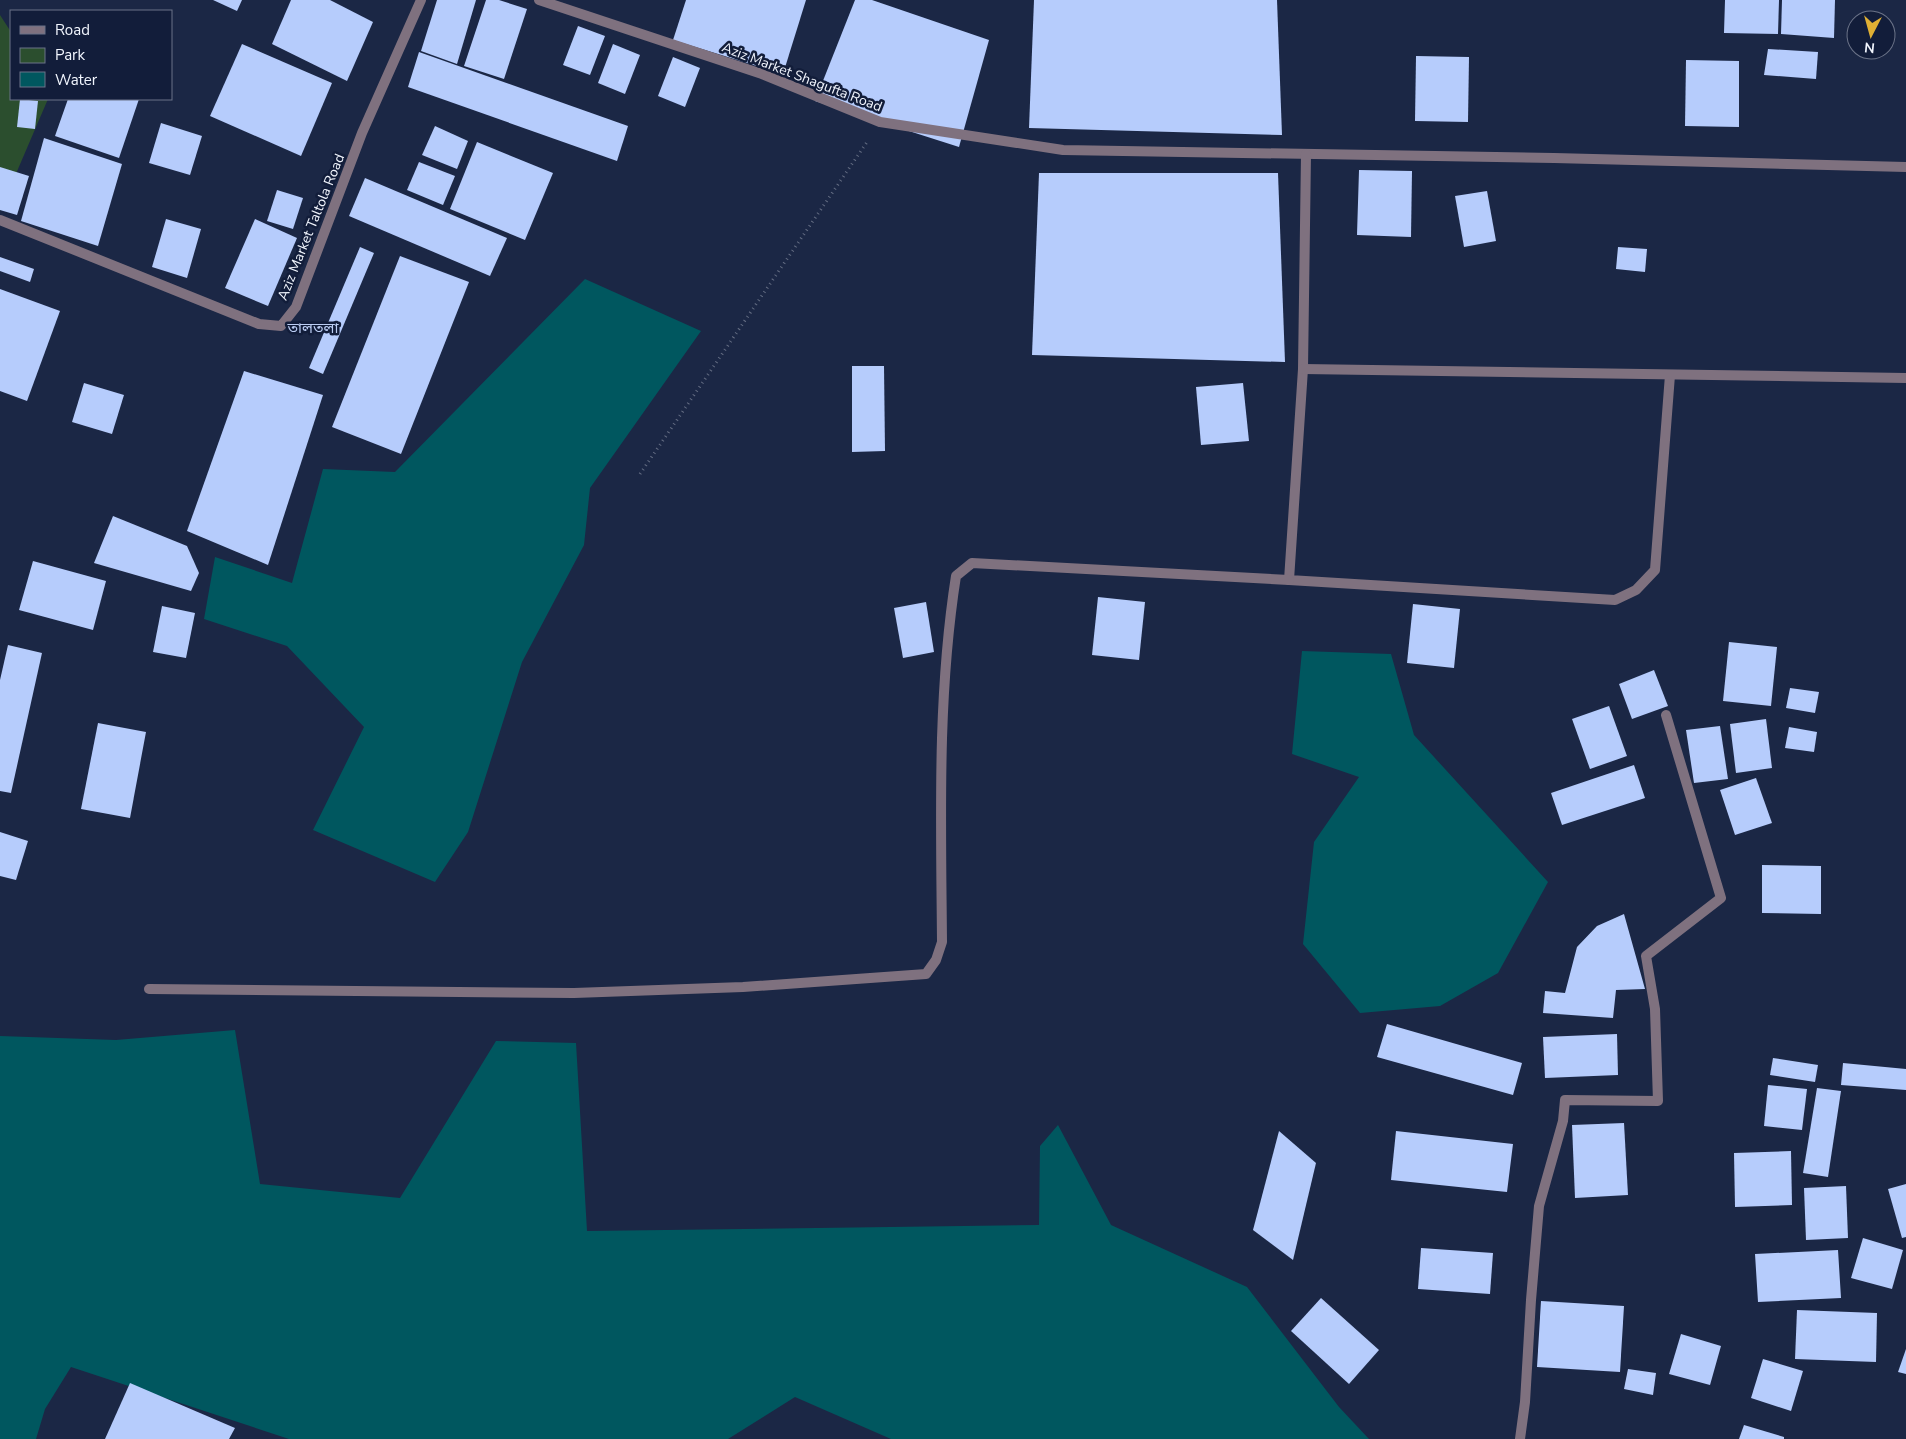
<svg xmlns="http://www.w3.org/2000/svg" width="1906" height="1439" font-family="'Nunito Sans','Noto Sans Bengali',sans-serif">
<rect width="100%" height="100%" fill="#1b2745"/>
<path fill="#2b4e2e" d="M0 15 11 32V99H48L0 211Z"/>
<g fill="#00575f">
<path d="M585 279 701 331 590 488 584 545 522 662 468 832 435 882 313 830 364 727 287 646 204 619 215 557 292 583 323 469 395 472Z"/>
<path d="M1302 651 1391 654 1414 735 1548 882 1498 973 1440 1006 1360 1013 1303 944 1314 842 1359 777 1292 754Z"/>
<path d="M235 1030 260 1184 400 1198 496 1041 576 1043 587 1231 1039 1225 1040 1146 1058 1125 1111 1225 1247 1287 1339 1407 1369 1439H891L795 1397 728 1439H289L71 1367 45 1409 36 1439H0V1036L116 1040Z"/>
</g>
<g fill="#b6ccfc">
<path d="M213 0H242L237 11Z"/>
<path d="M291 0H330L373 22 347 81 272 44Z"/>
<path d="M437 0H476L457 64 421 51Z"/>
<path d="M486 0H499L527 9 504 79 464 66Z"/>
<path d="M686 0H806L783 74 673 40Z"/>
<path d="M855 0H872L989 40 959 147 815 101Z"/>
<path d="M1034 0H1277L1282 135 1029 128Z"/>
<path d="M1725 0H1779L1778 34 1724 33Z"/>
<path d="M1782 0H1835L1834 38 1781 34Z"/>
<path d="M578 26 605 36 590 75 563 65Z"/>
<path d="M242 44 332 83 301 156 210 116Z"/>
<path d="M613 44 640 55 625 94 598 83Z"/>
<path d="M1768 49 1818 52 1816 79 1764 75Z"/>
<path d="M419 52 628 126 617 161 408 87Z"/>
<path d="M1416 56 1469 57 1468 122 1415 121Z"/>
<path d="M673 57 700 68 685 107 658 96Z"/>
<path d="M1686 60 1739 61V127L1685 126Z"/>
<path d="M20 99 38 101 35 129 17 127Z"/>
<path d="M68 99H139L119 158 55 136Z"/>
<path d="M161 123 202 136 190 175 149 163Z"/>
<path d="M435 126 468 141 457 169 422 155Z"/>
<path d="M44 138 122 164 98 246 21 221Z"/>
<path d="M477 142 553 173 525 240 450 209Z"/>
<path d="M419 162 455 176 443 205 407 190Z"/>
<path d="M0 167 29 176 17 215 0 210Z"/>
<path d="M1359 170 1412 171 1411 237 1357 235Z"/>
<path d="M1039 173H1278L1285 362 1032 355Z"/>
<path d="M365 178 507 238 490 276 349 216Z"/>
<path d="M277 190 303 198 293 229 267 221Z"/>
<path d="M1487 191 1496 241 1464 247 1455 196Z"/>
<path d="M166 219 201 229 187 278 152 267Z"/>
<path d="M255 219 297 238 268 306 225 288Z"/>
<path d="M360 247 374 253 323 374 309 368Z"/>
<path d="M1618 247 1647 249 1645 272 1616 269Z"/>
<path d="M400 256 469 282 401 454 332 427Z"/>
<path d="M0 257 34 269 30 282 0 271Z"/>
<path d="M0 289 60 311 27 401 0 391Z"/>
<path d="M852 366H884L885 451 852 452Z"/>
<path d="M244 371 323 395 268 565 187 531Z"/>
<path d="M84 383 124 395 112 434 72 422Z"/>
<path d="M1243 383 1249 441 1201 445 1196 387Z"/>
<path d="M113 516 187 546 199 573 191 591 94 563Z"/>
<path d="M33 561 106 581 93 630 19 610Z"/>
<path d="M1098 597 1145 602 1139 660 1092 655Z"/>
<path d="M926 602 934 652 903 658 894 608Z"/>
<path d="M1413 604 1460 609 1454 668 1407 663Z"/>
<path d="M162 606 195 613 186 658 153 652Z"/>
<path d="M1729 642 1777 647 1771 706 1723 701Z"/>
<path d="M8 645 42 653 11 793 0 791V680Z"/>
<path d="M1654 670 1668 706 1632 719 1619 684Z"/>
<path d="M1790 688 1819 692 1815 713 1786 708Z"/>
<path d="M1609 706 1627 756 1590 769 1572 719Z"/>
<path d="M1766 719 1772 768 1736 773 1730 724Z"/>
<path d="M98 723 146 732 130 818 81 809Z"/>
<path d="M1720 726 1728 779 1694 783 1686 730Z"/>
<path d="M1789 727 1817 732 1814 752 1785 748Z"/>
<path d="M1634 765 1645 798 1562 825 1551 793Z"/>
<path d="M1756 778 1772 823 1735 835 1720 790Z"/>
<path d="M0 832 28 841 16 880 0 876Z"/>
<path d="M1762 865 1821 866V914L1762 913Z"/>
<path d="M1624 914 1645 989 1616 990 1613 1018 1543 1013 1545 991 1565 993 1577 947 1597 926Z"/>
<path d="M1387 1024 1522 1063 1513 1095 1377 1057Z"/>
<path d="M1617 1034 1618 1075 1545 1078 1543 1037Z"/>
<path d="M1773 1058 1818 1065 1815 1082 1770 1075Z"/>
<path d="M1843 1063 1906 1069V1090L1841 1085Z"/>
<path d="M1768 1085 1807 1089 1802 1130 1764 1126Z"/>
<path d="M1817 1088 1841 1091 1828 1177 1803 1173Z"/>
<path d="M1624 1123 1628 1195 1575 1198 1572 1125Z"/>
<path d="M1279 1131 1316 1163 1293 1260 1253 1230Z"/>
<path d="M1396 1131 1513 1144 1507 1192 1391 1180Z"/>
<path d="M1791 1151 1792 1205 1735 1207 1734 1153Z"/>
<path d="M1906 1184V1237L1902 1238 1888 1189Z"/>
<path d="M1846 1186 1848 1238 1806 1240 1804 1188Z"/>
<path d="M1863 1238 1903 1250 1892 1289 1851 1278Z"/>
<path d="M1421 1248 1493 1253 1490 1294 1418 1289Z"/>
<path d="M1838 1250 1841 1298 1758 1302 1755 1254Z"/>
<path d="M1321 1298 1379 1350 1349 1384 1291 1331Z"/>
<path d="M1541 1301 1624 1306 1620 1372 1537 1367Z"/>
<path d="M1797 1310 1877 1313 1876 1362 1795 1359Z"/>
<path d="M1681 1334 1721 1346 1710 1385 1669 1374Z"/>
<path d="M1906 1349V1374L1898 1372Z"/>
<path d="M1763 1359 1803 1371 1791 1411 1751 1398Z"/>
<path d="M1628 1369 1656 1373 1653 1395 1624 1389Z"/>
<path d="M130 1383 235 1428 229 1439H105Z"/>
<path d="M1744 1425 1784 1437V1439H1739Z"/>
</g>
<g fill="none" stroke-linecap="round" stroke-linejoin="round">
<path stroke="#646d83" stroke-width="3" stroke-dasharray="1 4" stroke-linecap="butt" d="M640 474 867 142"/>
<g stroke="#7f717f" stroke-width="10">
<path d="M539 0 762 74 880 122 1063 150 1554 158 1906 167"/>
<path d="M1306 154 1303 369 1289 580 1615 600 1636 590 1655 570 1670 375"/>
<path d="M0 220 259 324 281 326 296 307 362 133 421 0"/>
<path d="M1303 369 1906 378"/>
<path d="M149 989 574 993 743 987 926 974 936 960 942 942C941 820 937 697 956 576L972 563 1289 580"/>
<path d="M1520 1439 1525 1402 1531 1300 1539 1206 1563 1121 1565 1100 1658 1101 1655 1009 1646 956 1721 898 1666 715"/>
</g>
</g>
<g text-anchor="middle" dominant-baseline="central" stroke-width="5" stroke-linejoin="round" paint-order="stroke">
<g font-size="14" fill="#f1f5fd" stroke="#121d3a">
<text transform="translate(802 77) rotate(21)">Aziz Market Shagufta Road</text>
<text transform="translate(311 227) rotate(-68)">Aziz Market Taltola Road</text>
</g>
<g font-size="15" fill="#bccef4" stroke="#121d3a">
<text x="313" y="328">তালতলা</text>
</g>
</g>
<rect x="10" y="10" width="162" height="90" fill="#121d3a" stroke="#6b7388"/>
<rect x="20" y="26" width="25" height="8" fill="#7f717f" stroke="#6b7388"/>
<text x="55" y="35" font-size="15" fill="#f1f5fd">Road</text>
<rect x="20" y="48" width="25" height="15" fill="#2b4e2e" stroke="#6b7388"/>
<text x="55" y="60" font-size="15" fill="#f1f5fd">Park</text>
<rect x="20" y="72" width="25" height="15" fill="#00575f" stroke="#6b7388"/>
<text x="55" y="85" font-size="15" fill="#f1f5fd">Water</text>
<g transform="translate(1871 35) rotate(186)"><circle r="24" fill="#121d3a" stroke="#6b7388"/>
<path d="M0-4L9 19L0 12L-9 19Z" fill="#e0b034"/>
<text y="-8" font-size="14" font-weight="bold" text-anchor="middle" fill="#f1f5fd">N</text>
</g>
</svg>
